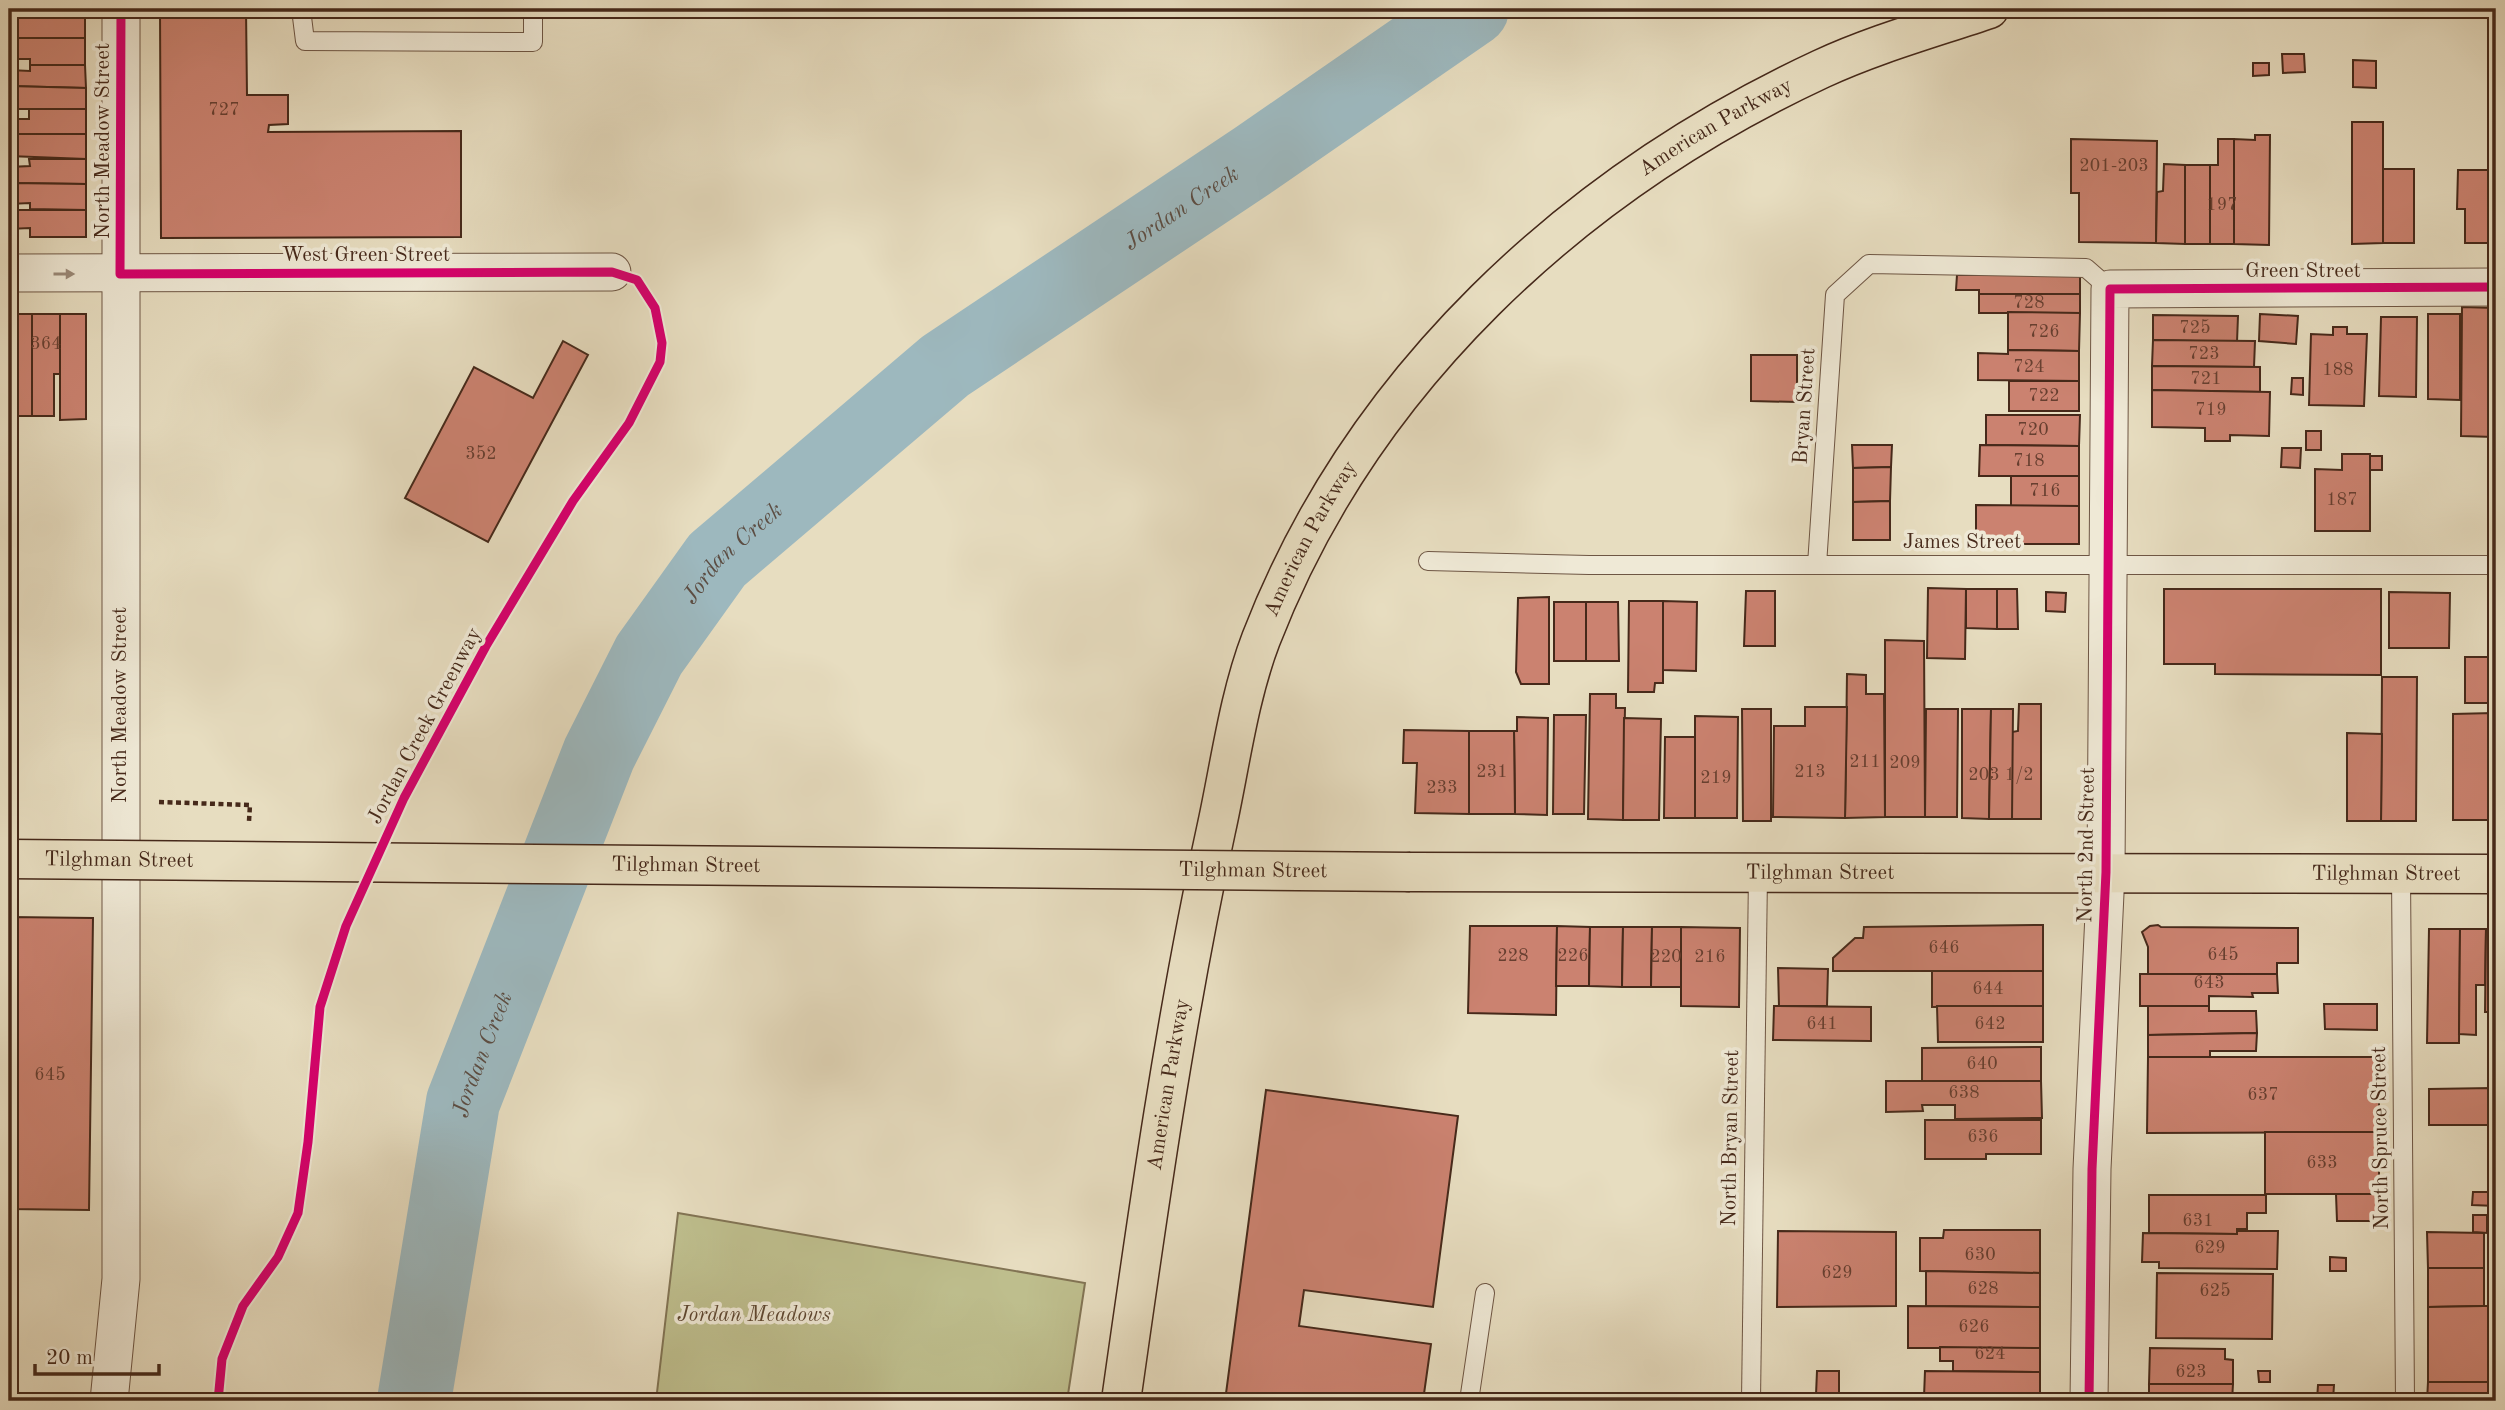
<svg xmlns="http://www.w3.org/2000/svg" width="2505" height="1410" font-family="'Old Standard TT',serif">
<rect width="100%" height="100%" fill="#e7ddc0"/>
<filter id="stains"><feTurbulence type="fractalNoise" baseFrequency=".00286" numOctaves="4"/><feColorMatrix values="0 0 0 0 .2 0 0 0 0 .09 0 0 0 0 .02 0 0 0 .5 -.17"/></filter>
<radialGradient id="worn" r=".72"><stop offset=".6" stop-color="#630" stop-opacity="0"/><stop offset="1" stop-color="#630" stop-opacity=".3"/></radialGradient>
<path fill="#bebe8d" stroke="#827454" stroke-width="2" d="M678 1213 1085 1283 1067 1401H656Z"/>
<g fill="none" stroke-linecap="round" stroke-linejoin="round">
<path stroke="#9db8be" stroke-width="74" id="s1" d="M414 1401 463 1102 599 754 649 655 717 560 945 366 1255 159 1472 9"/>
</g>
<g fill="#cb8270" stroke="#46291a" stroke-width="2">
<path d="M9 9 85 10V38H9Z"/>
<path d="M160 9H246L247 95H288V124L269 125 268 132 461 131V237L161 238Z"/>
<path d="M9 38H85V65H30V59H9Z"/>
<path d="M2282 54H2304L2305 72 2283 73Z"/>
<path d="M2353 60 2376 61V88L2353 87Z"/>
<path d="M2253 63H2269V75L2253 76Z"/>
<path d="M30 65H85L86 88 9 86V70L30 71Z"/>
<path d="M9 86 86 88V109H9Z"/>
<path d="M29 109H86V134H9V119H29Z"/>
<path d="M2352 122H2383V243L2352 244Z"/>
<path d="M9 134H86V159L9 156Z"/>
<path d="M2255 135H2270L2269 245 2234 244V139L2255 140Z"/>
<path d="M2071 139 2157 141 2156 243 2079 242V193H2071Z"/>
<path d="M2218 139H2234V244H2210V165H2218Z"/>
<path d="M29 159H86V184L9 183V167L30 166Z"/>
<path d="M2164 164 2185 165V244L2156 243 2157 192 2163 191Z"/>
<rect x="2185" y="165" width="25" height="79"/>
<rect x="2383" y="169" width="31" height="74"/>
<path d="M2458 170H2496V243H2465V209H2457Z"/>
<path d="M9 183 86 184V210L30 209V203L9 204Z"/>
<path d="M9 210H86V237H30V228L9 229Z"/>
<path d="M1957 275H2080V294H1979V290H1956Z"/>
<rect x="1979" y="294" width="101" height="19"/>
<path d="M2462 307 2495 308 2494 437 2461 436Z"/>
<path d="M2008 312 2080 313 2079 351 2008 350Z"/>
<path d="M9 314H32V416H14V373H9Z"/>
<path d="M32 314H60V374H54V416H32Z"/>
<path d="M60 314H86V419L60 420Z"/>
<path d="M2260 314 2298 316 2296 344 2259 341Z"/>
<path d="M2428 314H2460V400L2428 399Z"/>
<path d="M2153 315 2238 316 2237 342 2153 340Z"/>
<path d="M2381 317H2417L2416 397 2379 396Z"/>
<path d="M2333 327H2347V334H2367L2364 406 2309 405 2311 334 2333 335Z"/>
<path d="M2153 340 2255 341 2254 367 2152 366Z"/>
<path d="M563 341 588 355 488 542 405 498 474 367 533 398Z"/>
<path d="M2008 350 2079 351V381L1978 380V353L2008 354Z"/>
<path d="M1751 355H1797V402L1751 401Z"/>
<path d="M2152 366 2260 367V392L2152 390Z"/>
<path d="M2292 378H2303V395L2291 394Z"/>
<rect x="2009" y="381" width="70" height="30"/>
<path d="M2152 390 2270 392 2269 436 2230 435V441H2205V428L2152 427Z"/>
<path d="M1986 415H2080L2079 446 1986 445Z"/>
<rect x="2306" y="431" width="15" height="19"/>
<path d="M1852 445H1892L1891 467 1853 468Z"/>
<path d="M1980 445 2079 446V476H1979Z"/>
<path d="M2282 448H2301L2300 468 2281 467Z"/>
<path d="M2342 454H2370V531H2315V469L2342 470Z"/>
<rect x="2370" y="456" width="12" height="14"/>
<path d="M1891 467 1890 501 1853 502V468Z"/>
<rect x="2011" y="476" width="68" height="30"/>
<path d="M1890 501V540H1853V502Z"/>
<path d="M1976 505 2079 506V544H1976Z"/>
<path d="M1928 588 1966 589 1965 659 1927 658Z"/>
<path d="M1966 589H1997V629L1966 628Z"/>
<path d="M1997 589H2017L2018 629H1997Z"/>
<path d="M2164 589H2381V675L2215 674V664H2164Z"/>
<path d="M1746 591H1775V646H1744Z"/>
<path d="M2046 592 2066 593 2065 612 2046 611Z"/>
<path d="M2389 592 2450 593 2449 648H2389Z"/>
<path d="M1549 597V684H1521L1516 672 1518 598Z"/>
<path d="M1629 601H1663V683H1655L1654 692H1628Z"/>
<path d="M1663 601 1697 602 1696 671 1663 670Z"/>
<rect x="1554" y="602" width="32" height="59"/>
<path d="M1586 602H1618L1619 661H1586Z"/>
<path d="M1885 640 1924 641 1925 817H1885Z"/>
<rect x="2465" y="657" width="24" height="46"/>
<path d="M1847 674 1866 675V694H1884L1885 817 1845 818Z"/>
<path d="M2382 677H2417L2416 821H2381Z"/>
<path d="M1590 694H1616V708H1625L1623 820 1588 819Z"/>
<path d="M2019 704H2041V819H2012V732L2018 731Z"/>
<path d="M1805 707H1847L1845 818 1773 817 1774 726H1805Z"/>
<path d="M1742 709H1771V821H1743Z"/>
<path d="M1926 709H1958L1957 817H1925Z"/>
<path d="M1962 709H1991L1989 819 1962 818Z"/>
<path d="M1991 709H2013L2012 819H1989Z"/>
<path d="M2493 713H2496V820H2492Z"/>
<path d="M2493 713 2492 820H2453V714Z"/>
<path d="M1554 715H1586L1584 814H1553Z"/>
<path d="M1695 716 1738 717 1737 818H1695Z"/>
<path d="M1517 717 1548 718 1547 815 1515 814 1514 731H1517Z"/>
<path d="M1624 718 1661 719 1659 820H1623Z"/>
<path d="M1404 730 1469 731V814L1415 813 1417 763H1403Z"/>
<path d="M1469 731H1514L1515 814H1469Z"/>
<path d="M2347 733 2382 734 2381 821H2347Z"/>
<path d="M1665 737H1695V818H1664Z"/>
<path d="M9 917 93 918 89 1210 9 1209Z"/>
<path d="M2043 925V971H1833V958L1855 938H1863L1864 927Z"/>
<path d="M2158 925 2161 927 2298 928V963H2277V974H2148V947L2142 932 2150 926Z"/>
<path d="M1470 926H1557L1556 1015 1468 1013Z"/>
<path d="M1557 926 1590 927 1589 986H1556Z"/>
<path d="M1590 927H1623L1622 987 1589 986Z"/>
<path d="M1623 927H1652L1651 987H1622Z"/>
<path d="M1652 927H1681V987H1651Z"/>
<path d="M1681 927 1740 928 1739 1007 1681 1006Z"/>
<path d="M2429 929H2460L2459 1043H2427Z"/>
<path d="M2460 929H2486L2485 985H2476V1035L2459 1034Z"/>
<path d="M2486 929H2496V1012H2485Z"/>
<path d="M1778 968 1828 969 1827 1006H1779Z"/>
<path d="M1932 971H2043V1006L1932 1007Z"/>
<path d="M2140 974H2277L2278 993H2252L2253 997 2209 996V1006H2140Z"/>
<path d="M2324 1004H2377V1030L2325 1029Z"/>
<path d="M1774 1006 1871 1007V1041L1773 1040Z"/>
<path d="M1937 1006H2043V1042H1938Z"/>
<path d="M2148 1006H2209V1011H2256L2257 1033 2148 1035Z"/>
<path d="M2257 1033 2256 1051H2210V1057H2148V1035Z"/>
<path d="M2041 1047V1081H1922V1048Z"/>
<path d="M2148 1057H2379V1132L2147 1133Z"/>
<path d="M1886 1081H2041L2042 1118 1955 1119V1105H1922L1923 1111 1886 1112Z"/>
<path d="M2492 1088 2493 1125H2429V1089Z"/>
<path d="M1266 1090 1458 1116 1433 1307 1304 1290 1299 1326 1431 1344 1423 1401H1225Z"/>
<path d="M1925 1120H2041V1154H1986V1159H1925Z"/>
<rect x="2265" y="1132" width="114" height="62"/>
<path d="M2473 1192H2496V1206L2472 1205Z"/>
<path d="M2336 1194H2379V1221H2337Z"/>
<path d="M2149 1195H2266V1213H2247V1229H2237V1234L2149 1233Z"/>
<path d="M2473 1215H2487V1233L2473 1232Z"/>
<path d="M1944 1230H2040V1273L1920 1271V1238H1943Z"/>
<path d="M1778 1231 1896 1232V1306L1777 1307Z"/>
<path d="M2237 1231H2278L2277 1269 2159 1268V1262H2142L2143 1233 2237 1234Z"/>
<path d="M2427 1232 2484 1233V1268H2428Z"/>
<path d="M2330 1257 2346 1258V1271H2330Z"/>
<path d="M2428 1268H2484V1306L2428 1307Z"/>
<path d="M1926 1271 2040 1273V1307L1926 1306Z"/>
<path d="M2157 1273 2273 1274 2272 1339 2156 1338Z"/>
<path d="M1908 1306 2040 1307V1348H1908Z"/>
<path d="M2484 1306H2496V1382H2428V1307Z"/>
<path d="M1940 1347 2040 1348V1372L1953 1371V1361H1940Z"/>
<path d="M2150 1348 2225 1349V1359L2233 1360V1384H2149Z"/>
<path d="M1817 1371H1839V1395H1816Z"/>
<path d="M1925 1371 2040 1372V1396L1924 1397Z"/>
<path d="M2258 1371H2270V1382H2259Z"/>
<path d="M2428 1382H2496V1401H2427Z"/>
<path d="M2149 1384H2233L2232 1401H2149Z"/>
<path d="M2318 1385H2334L2333 1400H2317Z"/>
<path d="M2040 1396V1401H1929V1397Z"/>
</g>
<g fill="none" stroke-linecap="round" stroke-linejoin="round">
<g stroke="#6e5644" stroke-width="20">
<g id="lane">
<path d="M301 9 305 41 533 42V9"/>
<path d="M1428 561 1589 565H2496"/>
<path d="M1817 565 1835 295 1869 264 2086 268 2110 289"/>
<path d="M2401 874 2405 1401"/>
<path d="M1469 1401 1485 1293"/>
<path d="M1751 1401 1758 874"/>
</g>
</g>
<g stroke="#6e5644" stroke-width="39">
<g id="street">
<path d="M9 273 612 272"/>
<path d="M109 1401 121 1279V9"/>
<path d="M2089 1401 2092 1169 2106 872 2110 289 2496 287"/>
</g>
</g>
<g stroke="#46291a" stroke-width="41">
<g id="primary">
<path id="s2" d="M1410 872 2496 874"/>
<path id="s3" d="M1121 1401C1148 1210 1175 1019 1216 830 1230 767 1238 699 1261 639 1361 380 1572 185 1821 69 1875 44 1933 28 1989 9"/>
</g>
</g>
<path stroke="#46291a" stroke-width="4.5" stroke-dasharray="5 3.5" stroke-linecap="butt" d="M159 802 250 805 249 821"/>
<use href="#lane" stroke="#efe9d6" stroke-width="18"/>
<use href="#street" stroke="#efe9d6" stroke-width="37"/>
<use href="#primary" stroke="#e7ddc0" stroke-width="38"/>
<g stroke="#46291a" stroke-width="41" stroke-linecap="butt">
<g id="primary-bridge">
<path id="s4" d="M9 859 1410 872"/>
</g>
</g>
<use href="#primary-bridge" stroke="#e7ddc0" stroke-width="38"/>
<g stroke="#efe9d6" stroke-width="13">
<g id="cycleway">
<path d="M121 9 120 274 612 272 637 280 655 308 662 343 660 362 629 423 573 501 486 646 404 798 346 926 320 1007 308 1142 298 1213 278 1257 243 1306 222 1359 218 1401"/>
<path d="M2089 1401 2092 1169 2106 872 2110 289 2496 287"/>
</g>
</g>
<use href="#cycleway" stroke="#d6006c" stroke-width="9"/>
</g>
<defs><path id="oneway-solid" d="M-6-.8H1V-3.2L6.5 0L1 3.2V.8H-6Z" transform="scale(1.75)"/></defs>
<use fill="#9a8978" href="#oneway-solid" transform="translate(64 274)"/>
<g text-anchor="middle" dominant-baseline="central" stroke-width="7" stroke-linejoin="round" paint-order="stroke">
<g font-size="18" fill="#673f30">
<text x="224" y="110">727</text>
<text x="2114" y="166">201-203</text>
<text x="2222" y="205">197</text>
<text x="2029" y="303">728</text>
<text x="2195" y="328">725</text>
<text x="2044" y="332">726</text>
<text x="46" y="344">364</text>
<text x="2204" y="354">723</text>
<text x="2029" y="367">724</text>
<text x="2338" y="370">188</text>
<text x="2206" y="379">721</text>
<text x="2044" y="396">722</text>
<text x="2211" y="410">719</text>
<text x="2033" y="430">720</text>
<text x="481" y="454">352</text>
<text x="2029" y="461">718</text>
<text x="2045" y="491">716</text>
<text x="2342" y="500">187</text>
<text x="1865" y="762">211</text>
<text x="1905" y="763">209</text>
<text x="1492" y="772">231</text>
<text x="1810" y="772">213</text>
<text x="2001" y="775">203 1/2</text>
<text x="1716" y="778">219</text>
<text x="1442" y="788">233</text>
<text x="1944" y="948">646</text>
<text x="2223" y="955">645</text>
<text x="1513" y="956">228</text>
<text x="1573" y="956">226</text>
<text x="1666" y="957">220</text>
<text x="1710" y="957">216</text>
<text x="2209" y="983">643</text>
<text x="1988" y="989">644</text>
<text x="1822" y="1024">641</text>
<text x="1990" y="1024">642</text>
<text x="1982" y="1064">640</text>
<text x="50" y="1075">645</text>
<text x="1964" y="1093">638</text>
<text x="2263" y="1095">637</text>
<text x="1983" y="1137">636</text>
<text x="2322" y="1163">633</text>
<text x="2198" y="1221">631</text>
<text x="2210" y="1248">629</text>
<text x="1980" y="1255">630</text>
<text x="1837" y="1273">629</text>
<text x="1983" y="1289">628</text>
<text x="2215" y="1291">625</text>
<text x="1974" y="1327">626</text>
<text x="1990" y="1354">624</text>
<text x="2191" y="1372">623</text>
</g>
<g font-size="21" fill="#46291a" stroke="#efe9d6">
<text stroke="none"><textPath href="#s3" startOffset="1474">American Parkway</textPath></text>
<text transform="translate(103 141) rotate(-90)">North Meadow Street</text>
<text x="366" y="255">West Green Street</text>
<text x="2303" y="271">Green Street</text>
<text transform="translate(1805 406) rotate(-86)">Bryan Street</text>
<text stroke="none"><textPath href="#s3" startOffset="887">American Parkway</textPath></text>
<text x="1962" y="542">James Street</text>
<text transform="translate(120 705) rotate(-90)">North Meadow Street</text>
<text transform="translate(425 726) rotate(-62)">Jordan Creek Greenway</text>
<text transform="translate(2087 845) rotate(-89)">North 2nd Street</text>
<text stroke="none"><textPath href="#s4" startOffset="110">Tilghman Street</textPath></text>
<text stroke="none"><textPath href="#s4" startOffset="677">Tilghman Street</textPath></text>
<text stroke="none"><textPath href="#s4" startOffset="1244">Tilghman Street</textPath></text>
<text stroke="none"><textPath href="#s2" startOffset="410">Tilghman Street</textPath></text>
<text stroke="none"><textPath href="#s2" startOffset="976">Tilghman Street</textPath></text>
<text stroke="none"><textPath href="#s3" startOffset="320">American Parkway</textPath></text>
<text transform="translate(1731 1138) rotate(-89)">North Bryan Street</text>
<text transform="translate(2381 1138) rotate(-91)">North Spruce Street</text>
</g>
<g font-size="21" font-style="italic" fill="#5e4731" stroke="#efe9d6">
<text x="754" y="1315">Jordan Meadows</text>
</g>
<g font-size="23" font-style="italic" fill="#5c4d43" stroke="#efe9d6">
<text stroke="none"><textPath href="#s1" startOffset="1488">Jordan Creek</textPath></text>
<text stroke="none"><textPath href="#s1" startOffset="920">Jordan Creek</textPath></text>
<text stroke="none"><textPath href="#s1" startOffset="354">Jordan Creek</textPath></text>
</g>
</g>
<rect width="2505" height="1410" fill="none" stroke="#e7ddc0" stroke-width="35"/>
<rect x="10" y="10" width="2484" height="1389" fill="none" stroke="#46291a" stroke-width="3.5"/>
<rect x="18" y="18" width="2470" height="1375" fill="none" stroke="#46291a" stroke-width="2"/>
<path d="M35 1364v10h124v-10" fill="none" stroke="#46291a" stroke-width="3.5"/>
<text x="46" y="1364" font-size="21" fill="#46291a" stroke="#efe9d6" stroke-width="5" paint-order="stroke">20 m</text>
<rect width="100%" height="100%" filter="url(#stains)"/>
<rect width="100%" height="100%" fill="url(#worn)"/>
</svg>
